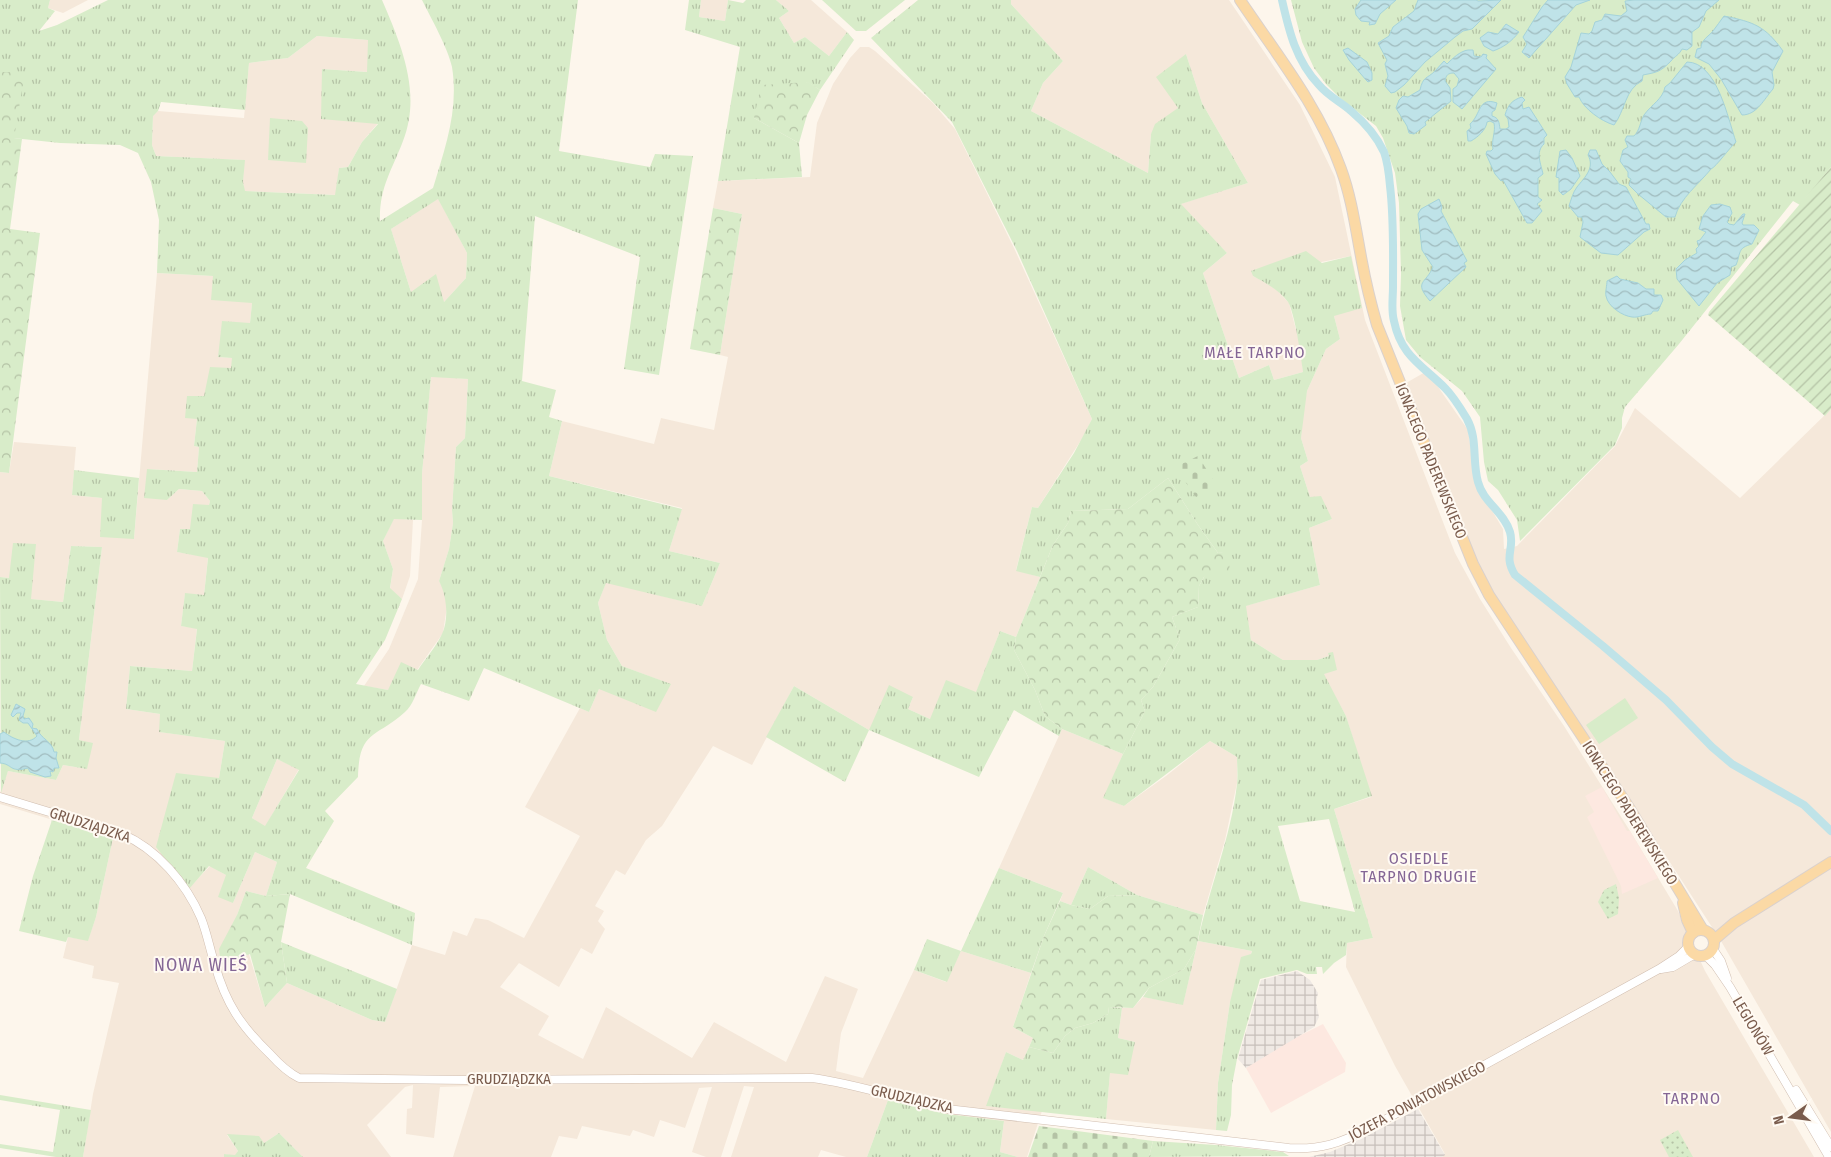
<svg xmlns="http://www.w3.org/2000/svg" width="1831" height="1157" font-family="'Fira Sans Condensed',sans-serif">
<defs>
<pattern id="industrial-grid" width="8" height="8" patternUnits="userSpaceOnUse" patternTransform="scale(1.25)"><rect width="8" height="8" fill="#efe9e4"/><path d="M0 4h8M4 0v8" fill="none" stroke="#c7c0bb"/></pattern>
<pattern id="grass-tufts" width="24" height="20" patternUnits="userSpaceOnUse" patternTransform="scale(1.25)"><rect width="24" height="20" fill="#d8ecc9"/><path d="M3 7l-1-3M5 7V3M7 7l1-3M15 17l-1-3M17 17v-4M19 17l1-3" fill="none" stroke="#b4c2a5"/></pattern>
<pattern id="forest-crowns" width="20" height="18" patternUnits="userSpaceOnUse" patternTransform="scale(1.25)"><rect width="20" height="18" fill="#d8ecc9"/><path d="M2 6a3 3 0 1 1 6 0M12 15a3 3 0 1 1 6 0" fill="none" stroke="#b4c2a5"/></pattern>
<pattern id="cemetery-stones" width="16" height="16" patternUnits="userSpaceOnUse" patternTransform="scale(1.25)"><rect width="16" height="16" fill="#d8ecc9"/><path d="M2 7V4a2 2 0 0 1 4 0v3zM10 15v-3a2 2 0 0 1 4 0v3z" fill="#b4c2a5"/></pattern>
<pattern id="park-dots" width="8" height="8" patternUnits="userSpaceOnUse" patternTransform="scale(1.25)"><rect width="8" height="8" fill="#d8ecc9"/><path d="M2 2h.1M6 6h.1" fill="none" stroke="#b4c2a5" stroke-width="1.8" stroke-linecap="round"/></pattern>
<pattern id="garden-furrows" width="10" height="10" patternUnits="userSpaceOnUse" patternTransform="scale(1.25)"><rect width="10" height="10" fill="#d8ecc9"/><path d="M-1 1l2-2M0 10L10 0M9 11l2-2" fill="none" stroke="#b4c2a5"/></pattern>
<pattern id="water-waves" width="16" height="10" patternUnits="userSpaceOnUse" patternTransform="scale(1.25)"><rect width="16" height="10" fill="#bfe3e8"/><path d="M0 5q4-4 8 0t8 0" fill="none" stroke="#a0bbbe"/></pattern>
</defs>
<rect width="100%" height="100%" fill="#fdf6ec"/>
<g fill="#f5e8da">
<path d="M50 0H88L63 13 48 8Z"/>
<path d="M701 0H728L725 21 699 17Z"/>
<path d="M776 0H811L847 32 829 56 805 37 794 43 779 18 789 11Z"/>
<path d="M1011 0H1229L1300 105 1335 177 1365 320 1455 553 1480 599 1511 648 1564 726 1630 831 1678 911 1705 971 1814 1157H1442L1445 1154 1395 1066 1346 967 1347 943 1373 938 1334 809 1371 797 1346 716 1323 674 1329 656 1317 660H1283L1251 640 1245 606 1320 585 1309 528 1332 519 1310 497 1300 466 1308 461 1301 438 1303 408 1307 391 1326 349 1340 339 1334 316 1351 256 1253 276 1273 286 1289 303 1301 349 1303 372 1274 380 1269 365 1239 378 1203 273 1227 253 1180 204 1248 183 1202 103 1186 54 1178 108 1151 134 1148 173 1031 111 1043 83 1063 61 1011 4Z"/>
<path d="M317 36 368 40V72L322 69 378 123 362 142 348 167 339 168 336 195 244 191 243 182 244 160 156 156 152 145 153 115 158 111 244 118 249 63 288 58Z"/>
<path d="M860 47H869L875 51 933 103 955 129 1014 248 1092 419 1083 437 1038 508 1032 507 1016 570 1040 577 1016 637 1000 631 976 693 930 719 908 709 913 697 869 730 794 686 752 765 713 746 662 826 646 840 625 875 616 870 595 906 604 911 598 921 605 929 592 954 581 948 559 987 519 963 500 987 549 1016 538 1035 583 1059 606 1007 692 1058 714 1022 786 1062 825 976 858 989 841 1033 836 1071 863 1078 914 970 946 982 961 951 1031 973 1013 1027 1033 1038 1023 1060 1006 1052 987 1106 1042 1111 1027 1157H1018L1000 1152 1004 1121 947 1114 888 1100 867 1157H846L821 1150 818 1157H731L754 1087 744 1086 721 1157H706L692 1152 712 1087 699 1088 685 1128 660 1120 654 1137 633 1130 630 1136 582 1126 577 1139 559 1136 551 1157H453L475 1086 440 1087 434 1138 406 1134 407 1109 412 1108 413 1085 405 1087 367 1125 391 1157H303L279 1133 264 1143 227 1135 238 1151 235 1156 224 1154V1157H83L93 1094 119 983 92 978 94 966 63 958 68 937 88 940 96 917 113 838 0 804V793L8 771 56 780 63 765 87 769 79 740 102 547 71 546 63 602 30 599 35 544 9 578 0 577V472L9 473 14 442 76 447 72 495 102 498 134 539 157 273 213 276 252 303 250 323 218 357 233 358 232 368 204 396 197 419 194 446 199 447 197 472 148 469 167 500 179 489 202 491 210 501 209 505 190 530 180 529 177 552 208 557 204 595 185 594 181 626 197 628 192 671 130 666 126 709 160 714V732L225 741 219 778 189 888 210 866 226 875 233 903 255 852 277 862 266 896 246 891 237 915 265 1007 287 983 372 1020 385 1022 412 945 445 955 453 931 467 936 475 918 488 920 524 938 580 836 525 807 580 708 589 712 599 689 670 684 622 666 607 640 598 603 606 582 702 606 720 563 669 551 682 508 549 476 562 421 654 444 661 418 714 430 728 357 720 355 742 214 713 208 718 181 810 177 817 123 833 84 850 58Z"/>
<path d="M438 198 467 253 466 278 444 302 411 292 391 229Z"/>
<path d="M1427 371 1468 430 1476 484 1503 529 1504 549 1517 546 1615 446 1635 408 1740 498 1831 409V1132L1721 941 1549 676 1506 614 1483 573 1469 543 1406 383Z"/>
<path d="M431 376 468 379 465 438 456 447 452 510 453 523 449 549 439 581 445 592 447 606 443 633 417 670 388 690 364 686 389 649 418 579 422 520V474Z"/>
<path d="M394 518 413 520 410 576 402 599 390 589 393 569 383 541Z"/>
<path d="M1062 729 1123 754 1104 798 1124 806 1166 776 1210 741 1237 757V783L1225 840 1203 915 1137 895 1088 867 1071 905 1060 901 1063 893 999 868Z"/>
<path d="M277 759 299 769 265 827 252 818Z"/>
<path d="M1198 941 1252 951 1230 1002 1218 1083 1216 1130 1106 1119 1110 1072 1135 1042 1118 1038 1122 1008H1133L1143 997 1183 1004Z"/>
</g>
<g fill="#fde8e0">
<path d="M1602 787 1627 831H1630L1658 878 1622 894 1621 886 1587 817 1594 812 1585 796Z"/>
<path d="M1323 1024 1346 1063 1345 1072 1271 1113 1246 1068 1283 1044Z"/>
</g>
<g fill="url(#industrial-grid)">
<path d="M1297 971 1310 980 1318 993 1316 1002 1319 1017 1314 1027 1246 1068 1238 1059 1261 980Z"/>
<path d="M1418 1109 1445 1155 1442 1157H1309L1330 1152 1363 1138Z"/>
</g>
<g fill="url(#grass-tufts)" fill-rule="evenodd">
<path d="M0 0H50L48 8 55 11 39 31 57 25 108 0H382C401 44 422 93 403 141 392 170 379 188 380 221L433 188C445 148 459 110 452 67 448 48 431 18 422 0H578L559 151 650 167 655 154 693 156 659 375 624 369 640 257 535 216 522 381 556 390 549 417 562 421 549 476 682 509 669 551 720 563 702 606 606 583 598 603 607 640 622 666 671 684 656 712 599 689 589 712 484 668 469 701 421 684C416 693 413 705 405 712 377 738 359 729 358 777L325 811 334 821 306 868 415 913 412 945 290 894 266 896 277 862 255 852 233 903 218 897 226 875 209 866 189 889 156 847 176 773 219 778 225 741 159 732 160 714 126 709 130 666 192 671 197 629 181 626 185 593 204 595 208 558 177 552 180 529H190L193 504 209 505 210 501 202 491 179 489 167 500 144 498 147 469 197 472 199 447 194 446 197 419 185 418 187 396H204L210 367 231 368 232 358 218 357 222 321 250 323 252 303 211 300 213 276 157 273 159 220 151 182 138 153 120 145 60 143 13 138 24 73 0 72ZM317 36 368 40 367 72 322 69 321 119 378 124 362 142 348 167 339 168 335 195 245 191 243 182 245 160 156 156 152 145 153 116 158 111 161 102 245 110 249 63 288 58ZM438 199 467 253 466 278 444 302 436 274 411 292 391 229ZM431 377 468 379 465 438 456 447 452 510 453 523 449 549 439 581C447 596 449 619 442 634 436 647 425 659 418 670L401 662 388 690 356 684 385 640 402 599 390 588 393 569 383 541 394 519 422 520V474ZM277 759 299 770 265 826 252 818Z"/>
<path d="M689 0H701L699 17 725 21 728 0 743 3 746 0H776L789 11 779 18 794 43 805 37 829 56 847 32 854 40 820 90 807 82 754 118 799 143 802 177 718 181 740 47 685 30Z"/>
<path d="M822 0H905L866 31H856Z"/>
<path d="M918 0H1011V4L1063 61 1043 83 1031 111 1148 173 1151 134 1155 124 1178 108 1156 77 1186 54 1202 103 1248 183 1181 204 1227 253 1203 273 1239 378 1269 365 1274 380 1303 372C1301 357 1295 314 1288 302 1279 290 1266 283 1253 276L1251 271 1306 251 1322 263 1351 256 1362 308 1334 316 1340 339 1326 349 1307 391 1301 438 1308 461 1300 466 1310 497 1321 496 1332 519 1309 528 1320 585 1246 606 1251 640 1283 660H1317L1329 656 1328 653 1333 652 1337 670 1324 674 1346 716 1372 796 1334 809 1373 938 1347 943 1346 955 1334 963 1323 974 1322 967H1316L1317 974H1307L1297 970 1260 979 1237 1059 1232 1085 1231 1115 1227 1131 1216 1130 1218 1083 1230 1002 1241 957 1251 954 1252 951 1198 941C1209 888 1231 838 1237 784 1238 775 1237 766 1237 757L1210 741 1124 806 1103 798 1123 754 1145 711 1141 700 1153 687 1180 639 1172 617 1198 607 1199 586 1204 577 1228 552 1218 553 1198 525 1168 478 1128 509 1071 511 1068 523 1053 545 1040 577 1016 571 1032 507 1038 508 1074 453 1092 419 1017 251 952 122 871 38ZM1329 819 1355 912 1300 901 1278 826Z"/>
<path d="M1291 0H1831V167L1800 205 1793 201 1679 344 1625 407 1622 418V428L1615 445 1520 541 1517 520 1498 490 1488 481 1484 462 1480 417 1462 391 1420 357 1406 340 1400 306 1401 274 1399 203 1395 173 1383 138 1376 126 1341 99 1326 84 1314 68 1302 42Z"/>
<path d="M270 118 302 121 308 128 306 163 268 160Z"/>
<path d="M74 470 139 478 134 539 100 537 102 498 72 495Z"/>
<path d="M13 543 36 544 31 599 63 602 71 546 102 547 79 740 93 743 87 769 63 765 56 780 8 771 1 793 0 577 9 578Z"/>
<path d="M1000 631 1016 637 1014 650 1035 690 1045 716 1062 729 1059 736 1014 710 979 777 869 730 845 782 766 737 794 686 869 730 889 685 913 697 908 709 930 719 946 680 976 692Z"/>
<path d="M52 820 113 838 96 917 88 941 68 937 66 942 19 931 33 876Z"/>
<path d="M1088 867 1137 895 1108 896 1090 909 1071 905Z"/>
<path d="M999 868 1063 893 1044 936 1031 973 961 951 947 982 914 970 927 939 961 951Z"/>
<path d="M281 942 397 989 385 1022 372 1020 287 983Z"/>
<path d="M1196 949 1183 1005 1143 997 1149 988 1184 969Z"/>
<path d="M1109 1007 1122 1008 1118 1038 1135 1042 1128 1075 1110 1073 1106 1119 986 1106 1006 1052 1023 1060 1029 1047 1053 1053 1065 1036 1075 1028 1093 1023 1108 1014Z"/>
<path d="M0 1095 91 1110 83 1157H56L0 1148V1144L53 1152 60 1110 0 1100Z"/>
<path d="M888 1100 947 1114 1004 1121 1000 1152 1018 1157H867Z"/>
<path d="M279 1133 303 1157H224V1154L235 1155 238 1151 227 1134 259 1136 264 1143Z"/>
<path d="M1153 1141 1216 1145 1283 1152 1289 1156 1149 1157Z"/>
</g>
<g fill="url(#forest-crowns)">
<path d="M0 72H25L14 138 22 139 10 229 40 233 9 473 0 472Z"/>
<path d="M808 82 820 90 807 115 799 143 754 118 761 85Z"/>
<path d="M713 208 742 214 720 355 690 349Z"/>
<path d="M1168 478 1198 525 1218 553 1228 551 1230 572 1204 577 1199 586 1198 607 1172 617 1180 639 1153 687 1141 700 1145 711 1123 754 1062 729 1045 716 1035 690 1014 650 1016 637 1053 545 1068 523 1071 511 1128 509Z"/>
<path d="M246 891 266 896 290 894 281 942 287 983 265 1007 250 954 221 965 219 949 237 915Z"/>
<path d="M1137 895 1203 915 1196 949 1184 969 1149 988 1133 1008 1109 1007 1108 1014 1093 1023 1075 1028 1065 1036 1053 1053 1029 1047 1033 1038 1013 1027 1044 936 1060 901 1071 905 1090 909 1108 896Z"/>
</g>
<g fill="url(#cemetery-stones)">
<path d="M1198 456 1217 486 1196 497 1175 467Z"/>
<path d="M1039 1126 1153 1141 1149 1157H1028Z"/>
</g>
<g fill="url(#park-dots)">
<path d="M1616 884 1619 898 1618 914 1608 919 1598 902 1604 890Z"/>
<path d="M1678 1130 1693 1157H1669L1660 1140Z"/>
</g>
<path fill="url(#garden-furrows)" d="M1831 167V409L1825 416 1708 315 1709 312Z"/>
<path fill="#d8ecc9" d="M1625 698 1638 718 1599 744 1586 725Z"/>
<g fill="url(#water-waves)" stroke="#a5d3da">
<path d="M1361 0H1396L1380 14 1375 24 1369 25 1370 22 1361 21 1356 15 1355 9Z"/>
<path d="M1418 0H1476L1478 1 1501 0 1472 29 1463 31 1455 37 1425 62 1404 85 1395 92 1391 93 1385 86 1388 76 1385 64 1387 60 1378 43 1389 36 1393 27 1414 11Z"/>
<path d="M1548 0H1590L1576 5 1529 58 1522 52 1527 44 1523 37 1542 7Z"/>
<path d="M1634 0H1719L1706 11 1699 27 1692 32V46L1687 50 1682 49C1679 55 1675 56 1671 61 1660 72 1658 72 1643 75L1642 81C1625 89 1625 111 1614 125 1601 121 1584 109 1579 97H1575L1567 84 1565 77 1571 67 1581 33 1589 34 1592 31 1595 22 1602 20 1605 14 1621 16 1627 11 1625 1Z"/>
<path d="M1724 16C1754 22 1765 26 1783 51L1772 72 1774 85 1773 89C1764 99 1757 115 1742 115L1721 79 1709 64 1695 57 1697 49 1701 48C1701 40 1708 37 1713 31 1717 26 1720 21 1724 16Z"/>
<path d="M1506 24 1519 32C1511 42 1504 47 1493 51L1484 46 1480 38 1488 32 1498 34Z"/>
<path d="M1348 48 1367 62 1372 73V80L1368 82 1366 80 1349 60 1343 50Z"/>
<path d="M1468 50H1473L1474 56 1481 57 1483 54 1487 55 1486 58 1496 69 1462 109 1453 102V89L1457 86 1459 79 1454 73C1448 73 1446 75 1445 81L1450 88 1451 101 1425 122 1426 125 1414 134 1409 133 1407 126 1396 108 1399 100 1403 96 1408 97 1420 90C1423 76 1427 79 1435 71 1438 68 1441 64 1444 61L1447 64C1452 59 1460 51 1468 50Z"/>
<path d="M1687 62C1717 62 1728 119 1736 142 1730 147 1716 167 1711 169 1699 184 1680 198 1675 217H1666L1638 194 1629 185 1631 179 1628 177V172L1620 161 1623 150 1628 147 1625 140 1627 136H1634C1640 130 1640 122 1644 115 1651 105 1663 99 1665 87L1670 83Z"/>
<path d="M1522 97 1525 100 1522 103 1523 109 1529 107 1547 135 1544 138V144C1535 152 1541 164 1543 174L1538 178V197L1542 200 1537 204 1542 211 1532 223H1527L1503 180 1501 181 1495 174 1486 154 1487 151H1491L1493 149C1491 140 1496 132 1494 123L1490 121 1487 122C1486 130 1478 137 1471 141H1468L1467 131 1471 128 1470 124C1481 115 1478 96 1497 103L1495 110 1492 112V116C1499 118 1499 122 1500 129H1506L1509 127 1508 119 1505 115C1508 105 1512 100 1522 97Z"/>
<path d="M1566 150 1572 158 1580 176 1571 189 1563 195 1559 191V178L1556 177 1560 151Z"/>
<path d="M1590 150H1596L1602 164 1610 172 1619 184 1626 187 1646 224H1649L1650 229 1644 232 1618 255 1601 253 1580 237 1583 222 1582 217H1578L1569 206C1571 200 1573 192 1577 187 1585 177 1595 168 1588 155Z"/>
<path d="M1439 199 1442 207 1441 211 1467 261 1464 263 1466 267 1430 301C1413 281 1426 284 1433 267L1422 250 1418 214 1421 209Z"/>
<path d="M1720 204 1730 207 1732 213 1727 222 1729 224 1734 225 1743 214H1745L1742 223 1743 225H1754L1759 230 1752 244C1737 248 1741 253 1736 265L1731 267 1730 275 1717 283 1699 306 1677 279 1676 269 1685 260 1697 253 1696 249 1699 246 1697 241 1700 240 1706 232 1699 229 1703 216 1711 205Z"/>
<path d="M1617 276 1620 279 1638 283 1646 289H1654V295H1661L1663 300 1658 311H1653L1651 314C1645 314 1639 318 1632 317 1623 316 1608 307 1606 296 1605 293 1607 285 1607 281Z"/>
<path d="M16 704 25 709 23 716 24 719 29 718 33 724 32 728 37 729C41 739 52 741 54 752H57L56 758 59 768H54L53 772 50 771 51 776 45 777 30 772 28 768C9 773 13 764 0 763V734L4 732C13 739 28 746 37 736L28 723H23L19 720 21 713H17L13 717 11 715Z"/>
</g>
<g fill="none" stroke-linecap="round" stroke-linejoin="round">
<path stroke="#bfe3e8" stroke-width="8" d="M1282 0C1289 31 1296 61 1319 85 1328 96 1341 102 1351 111 1364 122 1377 137 1384 152 1388 163 1389 174 1390 186 1394 219 1393 254 1393 287 1393 298 1391 311 1394 321 1401 356 1422 365 1445 388 1454 397 1461 409 1467 419 1478 439 1472 461 1478 482 1483 502 1504 512 1510 532 1515 549 1503 556 1515 575L1603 646 1666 700 1712 747 1732 764 1804 805 1831 831"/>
<g stroke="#d1beb0" stroke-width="9">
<g id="minor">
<path d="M0 797 122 834C157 849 186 883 201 918 207 933 210 950 215 965 226 1004 241 1026 270 1054 279 1064 287 1072 299 1078L467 1080 812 1078C858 1084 902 1100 947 1109L1289 1148C1321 1150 1340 1143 1368 1129L1659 969 1679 956 1689 946"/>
<path d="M1713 949 1721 961 1727 978"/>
<path d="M1705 955 1715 965 1730 987 1829 1157"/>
<path d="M1661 969 1673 967 1695 954"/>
<path d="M1796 1090 1831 1147"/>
</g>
</g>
<g stroke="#dad1cd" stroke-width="12">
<g id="major">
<path d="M1240 0C1277 55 1319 107 1341 169 1352 199 1356 231 1362 262 1366 284 1371 304 1377 325L1473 564 1489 595 1630 809 1703 930"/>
<path d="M1683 903 1687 920 1693 933"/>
<circle cx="1701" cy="943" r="13"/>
<path d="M1714 940 1734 923 1831 862"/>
</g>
</g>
<use href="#minor" stroke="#fff" stroke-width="8"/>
<use href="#major" stroke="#fbd9a5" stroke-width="10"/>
</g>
<g text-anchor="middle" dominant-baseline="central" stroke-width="4" stroke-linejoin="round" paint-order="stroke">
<g font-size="15" fill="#7a5c4d" stroke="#fffaf3">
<text transform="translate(1431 461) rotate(68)">IGNACEGO PADEREWSKIEGO</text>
<text transform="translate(1630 813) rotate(58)">IGNACEGO PADEREWSKIEGO</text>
<text transform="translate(90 825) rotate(18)">GRUDZIĄDZKA</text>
<text transform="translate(1753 1026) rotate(59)">LEGIONÓW</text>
<text x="509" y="1079">GRUDZIĄDZKA</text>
<text transform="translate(912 1099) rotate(13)">GRUDZIĄDZKA</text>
<text transform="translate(1417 1101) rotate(-28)">JÓZEFA PONIATOWSKIEGO</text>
</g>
<g font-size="16" letter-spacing="1" fill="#846695" stroke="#fffaf3">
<text x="1255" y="352">MAŁE TARPNO</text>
<text x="1419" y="858">OSIEDLE<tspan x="1419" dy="18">TARPNO DRUGIE</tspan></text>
<text x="1692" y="1098">TARPNO</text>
</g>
<g font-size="18" letter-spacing="1" fill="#846695" stroke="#fffaf3">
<text x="201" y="965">NOWA WIEŚ</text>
</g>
</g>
<g transform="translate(1791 1117) rotate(256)" stroke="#fffaf3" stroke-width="4" paint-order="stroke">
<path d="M0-4L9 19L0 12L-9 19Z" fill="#7a5c4d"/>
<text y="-8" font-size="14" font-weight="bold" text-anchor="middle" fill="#7a5c4d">N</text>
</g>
</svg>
